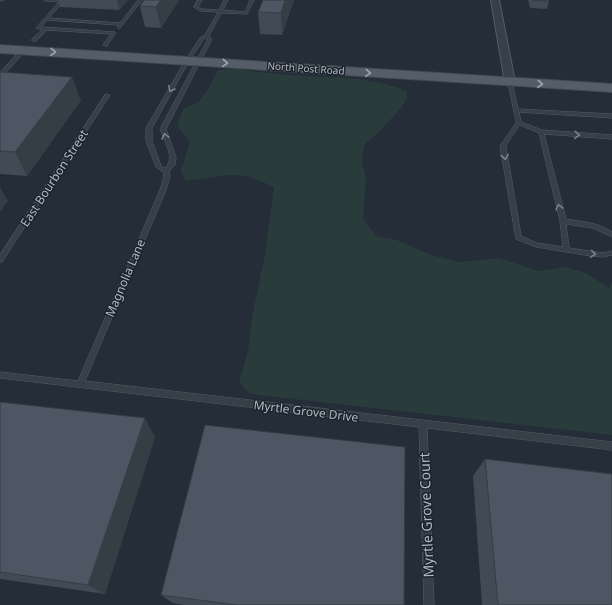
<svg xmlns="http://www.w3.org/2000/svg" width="612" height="605" font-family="'Noto Sans',sans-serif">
<rect width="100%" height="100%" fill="#242d38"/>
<path fill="#293b3b" d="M236 69C259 72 283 75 306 76 345 78 370 77 407 91V98L402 107 379 132 365 144 362 160 366 179 363 218 376 236 397 240 431 255 460 262 499 258 539 271 565 267 586 273 609 288 612 283V435L250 394 239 382 248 351 253 312 265 255 274 187 248 176 228 175 186 181 181 171 190 142 177 126 183 109 198 102 207 91 218 70Z"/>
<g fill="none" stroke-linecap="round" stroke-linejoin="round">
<g stroke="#555d66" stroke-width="1">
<g id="service">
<path d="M0 0H4L0 1Z"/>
<path d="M44 0H63L64 1 49 18 120 23 138 0H142L120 28H118V25L47 20 41 27 115 32V34L107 46H105L103 45 111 34 47 30 36 41H32V39L42 30 36 28 59 2 46 1Z"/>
<path d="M198 0H202L198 7 201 9 219 10 224 0H228L223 10 245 12 250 0H254L247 14 221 13 209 36 212 39 166 129 176 157 175 165 169 171 170 176 166 190 85 381 612 442V450L427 428 434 605H424L419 427 0 378V372L78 381 160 190 164 176 163 172 156 167 146 141V128L185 61 200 38 205 35 218 12 200 11 194 7ZM207 38 208 39 160 129C164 141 176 158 165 168L161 166 152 141V128L189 61 203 40Z"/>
<path d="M22 49 26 50 2 77H0V73Z"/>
<path d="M508 81 512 82 518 109 612 114V118L519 112 521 122 542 130 612 135V139L544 134 566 219C582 222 598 222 612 232V237L593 228 566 224 569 248 603 253 612 251V255L603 257 591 256 536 247 516 239 500 146 516 123ZM520 125 539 133 560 221 563 247 537 243 521 236 506 146Z"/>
<path d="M106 94 110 95 2 262H0V255Z"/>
</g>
</g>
<g stroke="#555d66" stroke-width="2">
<path id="minor" d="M491 0H499L515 82 510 85 505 82Z"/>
</g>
<g stroke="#414851" stroke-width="2">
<path id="primary" d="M0 45 612 84V92L0 53Z"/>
</g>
<use href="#service" fill="#373f48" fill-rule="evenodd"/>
<use href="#minor" fill="#373f48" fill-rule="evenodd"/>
<use href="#primary" fill="#555e68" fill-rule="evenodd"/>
</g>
<g fill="#414b55">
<path d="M58 0H128L119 10 60 7Z"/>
<path d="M179 0 161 28 145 27 140 6Z"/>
<path d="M294 0 282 35 260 34 258 12Z"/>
<path d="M528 0H549V1L547 9 530 8Z"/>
<path d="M0 72 81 100 27 176 0 174Z"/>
<path d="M0 402 155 437 105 594 0 579Z"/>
<path d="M485 459 612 605H482L473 476Z"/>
<path d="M161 595 404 605H184L173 603Z"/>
</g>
<g fill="#353d45">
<path d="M117 0H128L119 10Z"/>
<path d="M161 0H179L161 28 156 7Z"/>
<path d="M285 0H294L282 35 281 13Z"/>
<path d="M72 77 81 100 27 176 15 152Z"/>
<path d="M0 187 8 201 0 212Z"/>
<path d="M145 418 155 437 105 594 88 585Z"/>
</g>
<g fill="#4c5763" stroke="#353d45">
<path d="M144 0H161L156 7 140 6Z"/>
<path d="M263 0H285L281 13 258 12Z"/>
<path d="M532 0H549V1Z"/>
<path d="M0 72 72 77 15 152 0 151Z"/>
<path d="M0 402 145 418 88 585 0 572Z"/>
<path d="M205 425 405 447 404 605H237L161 595Z"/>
<path d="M485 459 612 474V605H498Z"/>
</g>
<defs><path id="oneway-chevron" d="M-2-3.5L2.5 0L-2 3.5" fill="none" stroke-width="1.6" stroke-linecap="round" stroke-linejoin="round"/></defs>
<g stroke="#9fa8b2">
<use href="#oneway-chevron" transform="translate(53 52) rotate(3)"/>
<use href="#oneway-chevron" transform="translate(225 63) rotate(4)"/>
<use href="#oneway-chevron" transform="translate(368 73) rotate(4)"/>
<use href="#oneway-chevron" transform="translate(540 84) rotate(4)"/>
</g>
<g stroke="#7b838c">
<use href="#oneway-chevron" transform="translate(171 89) rotate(120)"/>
<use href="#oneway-chevron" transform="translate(577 135) rotate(4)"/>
<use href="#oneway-chevron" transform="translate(165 136) rotate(-105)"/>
<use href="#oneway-chevron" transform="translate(505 157) rotate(81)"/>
<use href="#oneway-chevron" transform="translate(559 207) rotate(-104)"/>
<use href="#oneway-chevron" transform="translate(593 254) rotate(9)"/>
</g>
<g text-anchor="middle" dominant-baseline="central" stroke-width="3" stroke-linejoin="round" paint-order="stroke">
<g font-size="10" fill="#b2bac4" stroke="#1d242d">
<text transform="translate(306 68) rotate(4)">North Post Road</text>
</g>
<g font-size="12" fill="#b2bac4" stroke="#1d242d">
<text transform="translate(54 178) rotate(-57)">East Bourbon Street</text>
<text transform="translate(125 278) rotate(-67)">Magnolia Lane</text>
<text transform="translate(306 411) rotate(7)">Myrtle Grove Drive</text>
</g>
<g font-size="14" fill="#b2bac4" stroke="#1d242d">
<text transform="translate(426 515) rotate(-92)">Myrtle Grove Court</text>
</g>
</g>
</svg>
